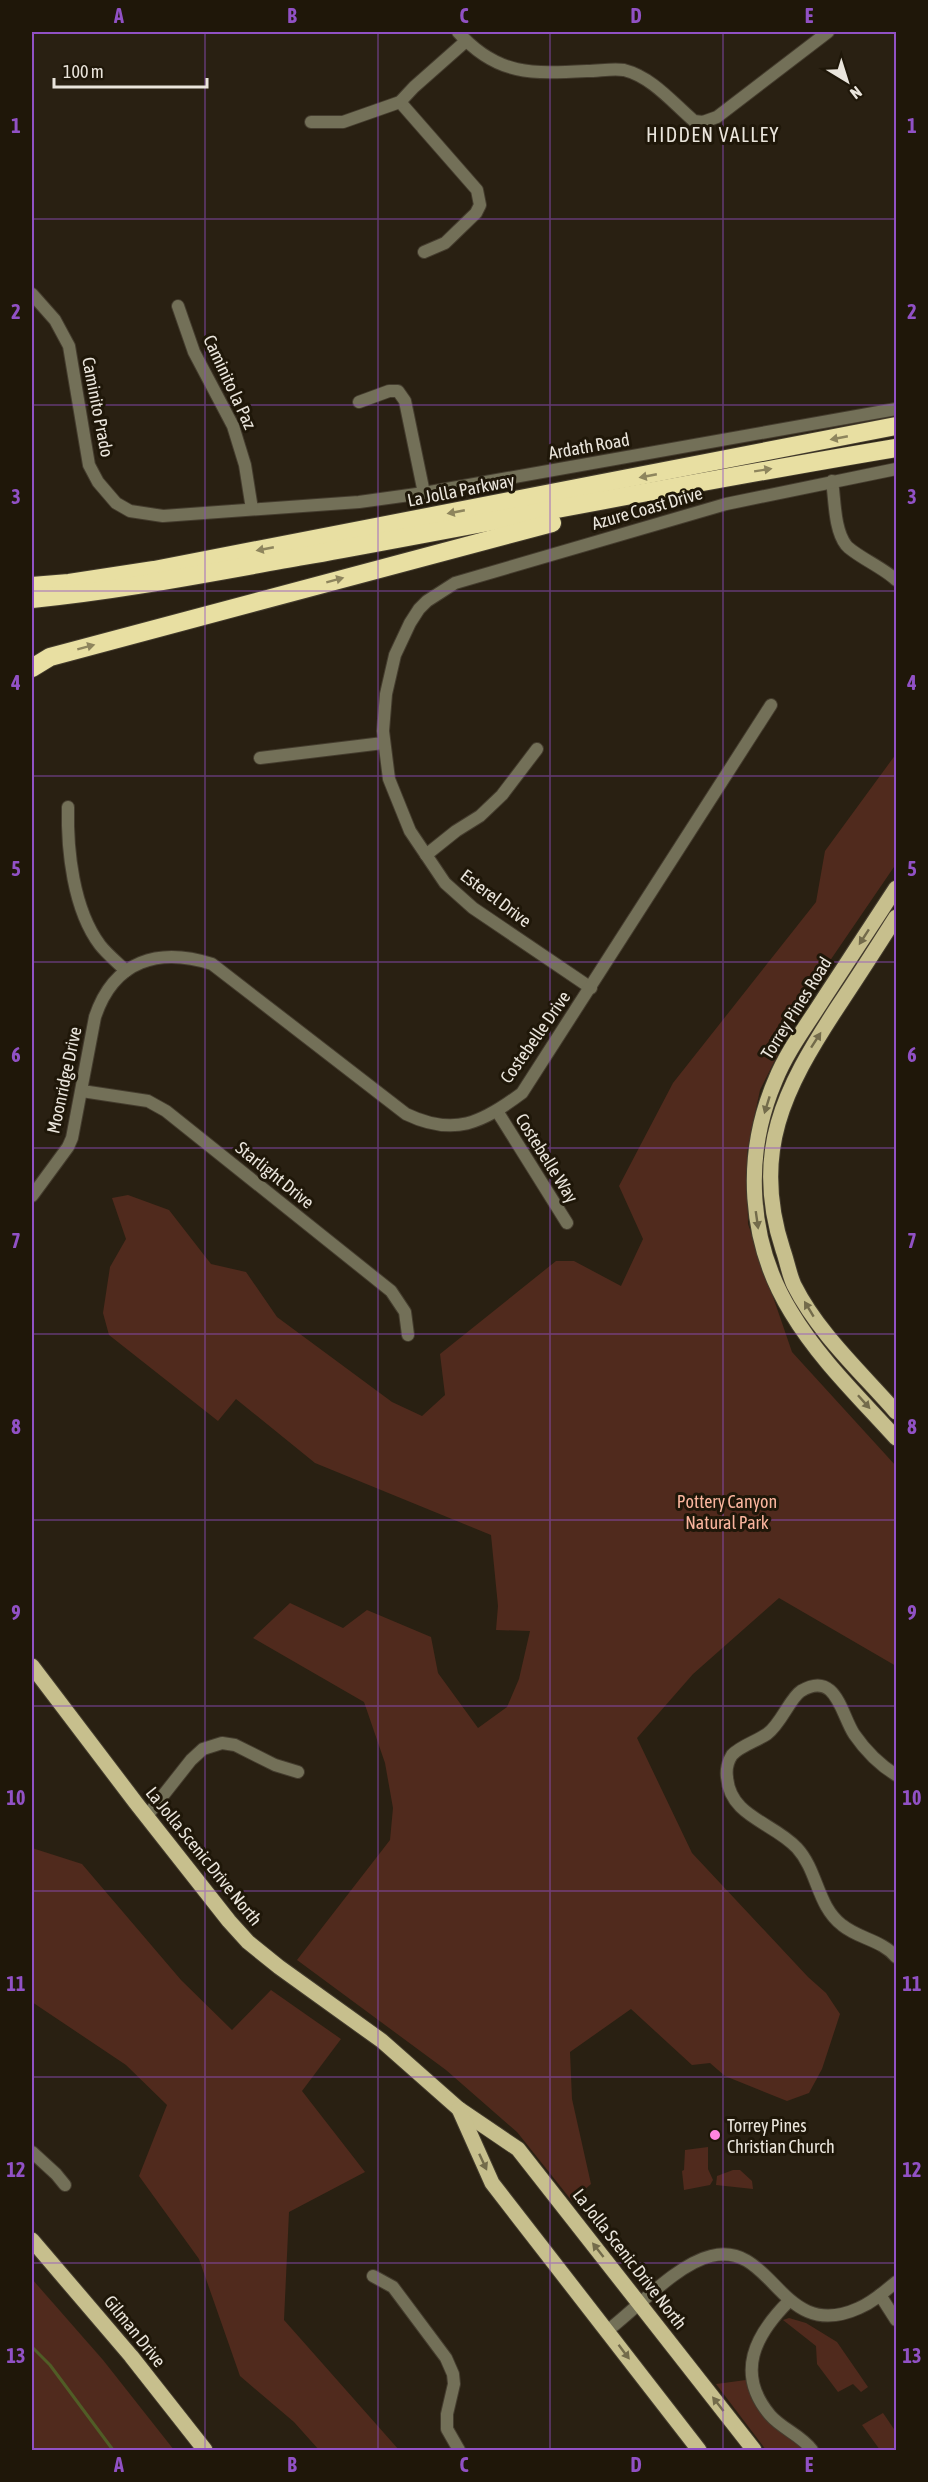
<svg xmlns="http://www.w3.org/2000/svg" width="928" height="2482" font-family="'Asap Condensed',sans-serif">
<rect width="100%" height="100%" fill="#292012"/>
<g fill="#502a1d">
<path d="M896 754V864L810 990 760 1090 747 1152 748 1224 792 1352 896 1466V1666L779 1598 693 1674 637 1738 692 1853 808 1977 826 1993 840 2014 822 2069 809 2093 787 2101 725 2076 710 2063 692 2065 631 2009 570 2052 572 2099 591 2184 572 2201 517 2132 446 2070 297 1960 390 1840 393 1808 385 1763 364 1702 253 1638 290 1603 343 1628 367 1610 431 1637 438 1673 478 1728 507 1707 519 1679 530 1631 496 1630 498 1606 491 1535 315 1463 236 1399 218 1421 109 1335 103 1313 110 1267 126 1239 112 1198 128 1195 169 1210 211 1264 246 1272 277 1317 392 1402 422 1416 445 1395 440 1354 556 1261H574L621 1286 643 1239 619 1186 673 1083 816 902 825 851Z"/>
<path d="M32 1848 82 1864 181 1980 232 2030 271 1990 341 2039 302 2091 365 2172 289 2212 284 2320 399 2450H319L294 2422 240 2376 199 2259 139 2176 167 2105 126 2065 32 2002Z"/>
<path d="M708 2147V2169L713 2180 710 2185 684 2190 682 2171 684 2170 685 2150Z"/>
<path d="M733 2170H740L752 2181 753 2189 716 2185 717 2176Z"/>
<path d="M32 2279 103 2360 174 2450H32Z"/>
<path d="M789 2318 806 2323 837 2342 868 2387 861 2392 853 2384 838 2392 817 2364 816 2346 783 2320Z"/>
<path d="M746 2380C757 2419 779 2424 805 2450H766L716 2384Z"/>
<path d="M883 2413 896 2432V2450H880L862 2425Z"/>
</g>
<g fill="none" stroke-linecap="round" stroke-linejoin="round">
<path stroke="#505d26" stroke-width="3" d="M32 2347 50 2365 113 2450"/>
<g stroke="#443c2e" stroke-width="14">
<g id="minor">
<path d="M458 32C497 76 533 74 587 71 599 71 613 68 624 70 652 77 673 103 694 121L703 122 717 117 828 32"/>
<path d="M400 102 477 190 480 205 476 213 445 243 424 252"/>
<path d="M311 122H343L400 102 414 87 466 41"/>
<path d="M32 294 55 320 69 346 89 465 98 482 116 503 130 511 163 516 359 502 424 493 896 409"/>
<path d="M178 306 194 352 233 426 245 465 252 509"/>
<path d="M359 402 389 391H398L405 401 424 493"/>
<path d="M832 481C835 500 834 529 846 545 854 555 884 568 896 580"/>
<path d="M260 758 383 743"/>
<path d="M68 807C67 850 73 909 100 945 107 954 118 963 126 971"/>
<path d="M426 855 456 831 480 816 502 795 537 749"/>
<path d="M591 988 473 908 445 883 410 831 389 779 383 731 386 694 395 655 410 623 419 609 427 601 455 583 726 504 896 469"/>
<path d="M82 1091 148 1101 166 1111 391 1291 405 1312 408 1335"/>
<path d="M497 1111 567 1223"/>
<path d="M32 1196 68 1147 72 1138 95 1017C114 960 159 947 212 964L406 1114C454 1137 482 1123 522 1093L771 705"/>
<path d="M896 1775C880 1765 865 1750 854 1734 841 1714 836 1670 801 1691 790 1698 781 1724 767 1734 757 1741 740 1746 732 1755 728 1761 726 1770 727 1777 730 1817 773 1822 797 1848 818 1871 817 1906 842 1925 859 1939 882 1940 896 1957"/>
<path d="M146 1817 191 1760 203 1749 222 1743 235 1745 275 1765 298 1772"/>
<path d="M32 2152 56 2174 65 2185"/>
<path d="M373 2276 393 2287 446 2358 453 2374 454 2384 447 2414V2429L459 2450"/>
<path d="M880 2295 896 2320"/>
<path d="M789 2301C755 2335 735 2373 770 2415 782 2429 801 2435 812 2450"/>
<path d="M607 2331C636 2309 677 2264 711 2256 774 2240 780 2344 859 2308 873 2302 884 2292 896 2282"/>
</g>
</g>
<g stroke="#443c2e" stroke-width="17">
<g id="major">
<path d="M896 888C872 925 848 961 824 998 807 1025 787 1051 775 1081 743 1156 748 1242 791 1312 819 1359 860 1398 896 1438"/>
<path d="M896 917C877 947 857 978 837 1008 784 1089 751 1153 783 1250 787 1261 789 1274 794 1285 818 1333 861 1372 896 1412"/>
<path d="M32 1666 136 1803 229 1921 248 1942 279 1967 382 2041 459 2109 518 2149 754 2450"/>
<path d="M459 2109 492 2183 699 2450"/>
<path d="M32 2240 131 2356 205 2450"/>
</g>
</g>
<g stroke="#443c2e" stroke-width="20">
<g id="highway">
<path d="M32 586 69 583 154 570 896 426"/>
<path d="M32 599C123 590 213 572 304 556 502 520 698 481 896 448"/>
<path d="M32 668 50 657 552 523"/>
</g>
</g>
<use href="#minor" stroke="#737058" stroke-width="12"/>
<use href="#major" stroke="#c7bf8d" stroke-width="15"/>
<use href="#highway" stroke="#e8dfa2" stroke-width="18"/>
</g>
<defs><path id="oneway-solid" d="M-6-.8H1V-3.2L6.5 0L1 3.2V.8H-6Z" transform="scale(1.5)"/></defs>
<g fill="#8e855d">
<use href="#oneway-solid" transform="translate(839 438) rotate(169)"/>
<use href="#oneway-solid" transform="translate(763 470) rotate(-9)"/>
<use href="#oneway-solid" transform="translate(648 476) rotate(169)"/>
<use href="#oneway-solid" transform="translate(456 512) rotate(169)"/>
<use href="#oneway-solid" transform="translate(265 549) rotate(169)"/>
<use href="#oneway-solid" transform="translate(335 580) rotate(-15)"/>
<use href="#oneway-solid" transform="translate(86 647) rotate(-15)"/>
</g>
<g fill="#736b4b">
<use href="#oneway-solid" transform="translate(864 937) rotate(123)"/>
<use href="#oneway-solid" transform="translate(816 1040) rotate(-57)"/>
<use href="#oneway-solid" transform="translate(767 1105) rotate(107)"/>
<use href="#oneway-solid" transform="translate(757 1220) rotate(82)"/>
<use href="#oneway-solid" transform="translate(809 1309) rotate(-121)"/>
<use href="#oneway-solid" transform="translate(864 1402) rotate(48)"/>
<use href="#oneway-solid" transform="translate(483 2162) rotate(65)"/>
<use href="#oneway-solid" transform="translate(598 2250) rotate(-128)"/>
<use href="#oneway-solid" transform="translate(624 2352) rotate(53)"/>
<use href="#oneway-solid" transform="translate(718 2404) rotate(-128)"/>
</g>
<path fill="none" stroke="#9151c5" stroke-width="1.5" stroke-opacity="0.55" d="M205 32V2450M378 32V2450M550 32V2450M723 32V2450M32 219H896M32 405H896M32 591H896M32 776H896M32 962H896M32 1148H896M32 1334H896M32 1520H896M32 1706H896M32 1891H896M32 2077H896M32 2263H896"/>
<circle fill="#fe85df" stroke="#1f1709" stroke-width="2" cx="715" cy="2135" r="6"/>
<g text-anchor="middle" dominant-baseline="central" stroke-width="6" stroke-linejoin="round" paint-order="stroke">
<g font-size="18" fill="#eae5dc" stroke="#1f1709">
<text transform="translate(230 382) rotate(65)">Caminito la Paz</text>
<text transform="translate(98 407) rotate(79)">Caminito Prado</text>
<text transform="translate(589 446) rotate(-10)">Ardath Road</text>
<text transform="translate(461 490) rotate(-11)">La Jolla Parkway</text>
<text transform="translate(647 508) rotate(-16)">Azure Coast Drive</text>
<text transform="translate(496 898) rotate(37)">Esterel Drive</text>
<text transform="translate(796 1008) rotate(-58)">Torrey Pines Road</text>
<text transform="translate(535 1037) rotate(-55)">Costebelle Drive</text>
<text transform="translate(64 1080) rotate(-78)">Moonridge Drive</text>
<text transform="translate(547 1158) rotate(58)">Costebelle Way</text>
<text transform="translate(275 1175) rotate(39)">Starlight Drive</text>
<text transform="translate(204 1856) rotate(51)">La Jolla Scenic Drive North</text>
<text transform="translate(630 2259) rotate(52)">La Jolla Scenic Drive North</text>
<text transform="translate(135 2331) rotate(51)">Gilman Drive</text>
</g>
<g font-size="18" fill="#fab59e" stroke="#1f1709">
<text x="727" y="1501">Pottery Canyon<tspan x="727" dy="21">Natural Park</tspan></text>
</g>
<g font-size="18" fill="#eae5dc" stroke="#1f1709" text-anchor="start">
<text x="727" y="2125">Torrey Pines<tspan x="727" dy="21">Christian Church</tspan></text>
</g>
<g font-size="20" letter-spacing="1.5" fill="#eae5dc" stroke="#1f1709">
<text x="713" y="134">HIDDEN VALLEY</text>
</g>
</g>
<rect width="928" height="2482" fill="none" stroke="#1f1709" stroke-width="66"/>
<g transform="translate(847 81) rotate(142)" stroke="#1f1709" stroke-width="4.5" paint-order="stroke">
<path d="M0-4.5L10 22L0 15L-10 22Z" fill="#eae5dc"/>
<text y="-9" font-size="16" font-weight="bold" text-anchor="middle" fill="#eae5dc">N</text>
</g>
<path d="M54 78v9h153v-9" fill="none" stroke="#eae5dc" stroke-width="3"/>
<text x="63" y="78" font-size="18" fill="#eae5dc" stroke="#1f1709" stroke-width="4.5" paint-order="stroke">100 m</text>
<rect x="33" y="33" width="862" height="2416" fill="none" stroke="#9151c5" stroke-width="2"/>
<g font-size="20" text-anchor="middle" font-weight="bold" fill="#9151c5">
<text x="119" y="23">A</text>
<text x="292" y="23">B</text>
<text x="464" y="23">C</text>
<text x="636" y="23">D</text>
<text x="809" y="23">E</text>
<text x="16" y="133">1</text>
<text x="912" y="133">1</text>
<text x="16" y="319">2</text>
<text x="912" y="319">2</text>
<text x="16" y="504">3</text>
<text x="912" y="504">3</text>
<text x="16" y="690">4</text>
<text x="912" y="690">4</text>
<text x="16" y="876">5</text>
<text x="912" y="876">5</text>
<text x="16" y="1062">6</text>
<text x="912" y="1062">6</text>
<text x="16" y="1248">7</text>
<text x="912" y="1248">7</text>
<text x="16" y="1434">8</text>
<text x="912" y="1434">8</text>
<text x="16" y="1620">9</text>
<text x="912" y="1620">9</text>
<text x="16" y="1805">10</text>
<text x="912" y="1805">10</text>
<text x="16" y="1991">11</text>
<text x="912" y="1991">11</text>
<text x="16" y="2177">12</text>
<text x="912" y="2177">12</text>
<text x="16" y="2363">13</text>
<text x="912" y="2363">13</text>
<text x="119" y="2472">A</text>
<text x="292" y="2472">B</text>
<text x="464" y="2472">C</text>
<text x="636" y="2472">D</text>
<text x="809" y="2472">E</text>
</g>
</svg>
